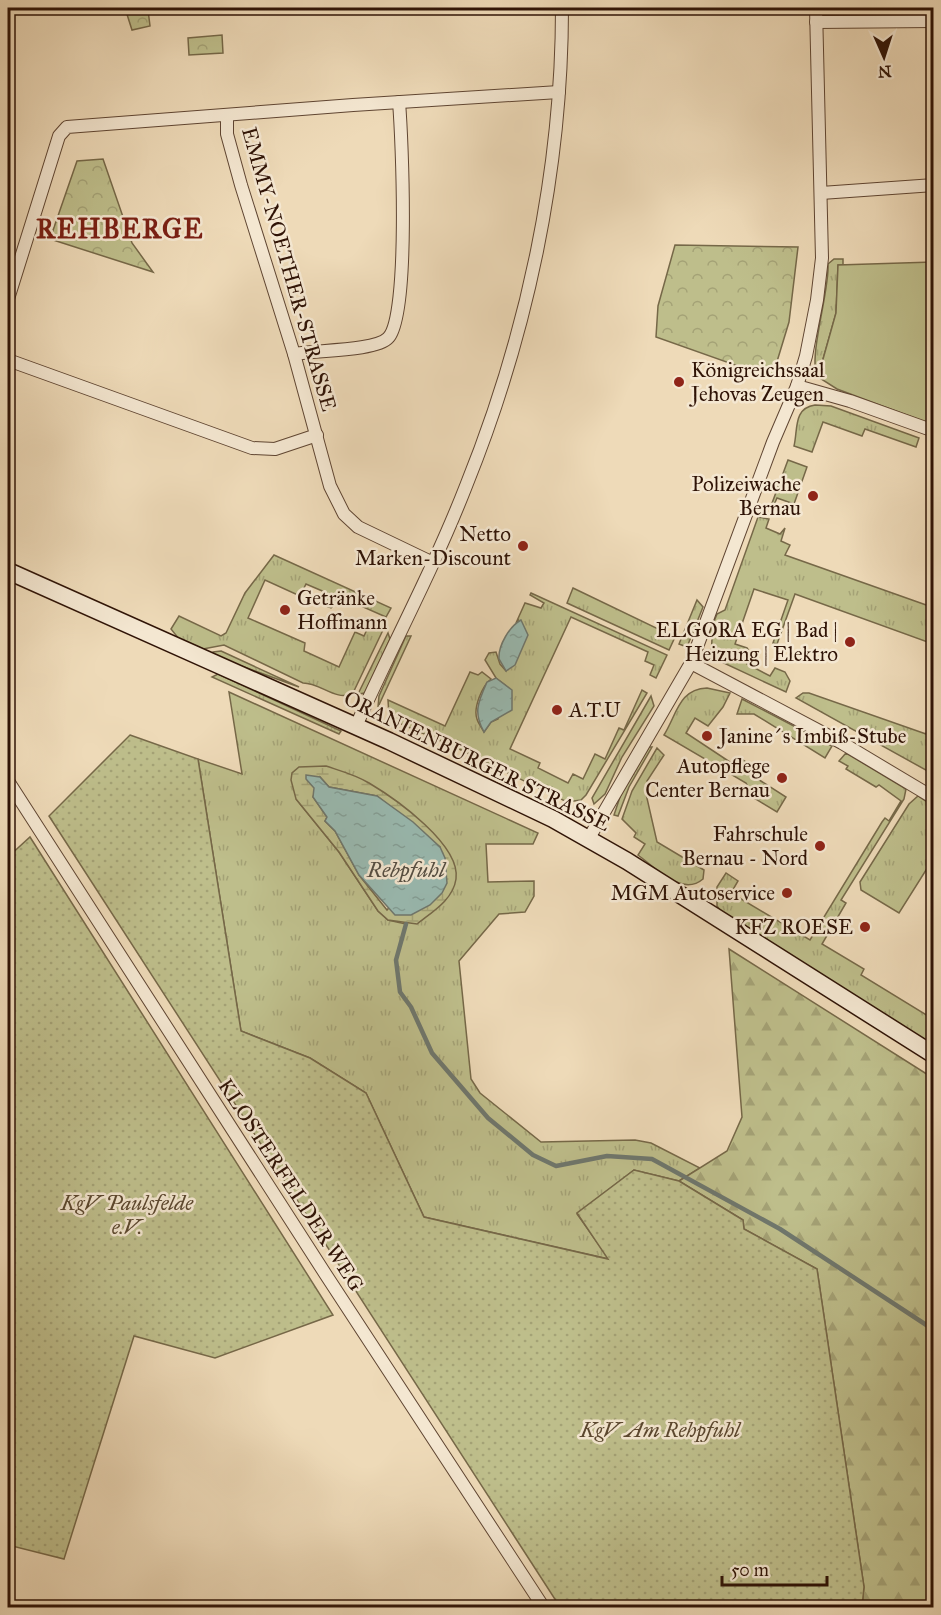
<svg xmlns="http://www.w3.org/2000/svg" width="941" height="1615" font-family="'IM FELL Great Primer',serif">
<defs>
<pattern id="grass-tufts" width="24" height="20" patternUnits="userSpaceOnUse" patternTransform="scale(1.5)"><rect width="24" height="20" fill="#bebe8b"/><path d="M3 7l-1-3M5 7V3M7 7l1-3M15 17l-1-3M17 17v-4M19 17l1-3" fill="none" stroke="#a4a276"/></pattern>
<pattern id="forest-firs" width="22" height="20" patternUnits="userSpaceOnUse" patternTransform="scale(1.5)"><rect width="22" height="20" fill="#bebe8b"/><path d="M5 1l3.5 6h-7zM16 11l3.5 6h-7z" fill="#a4a276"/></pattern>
<pattern id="wetland-marsh" width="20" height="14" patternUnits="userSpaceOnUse" patternTransform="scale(1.5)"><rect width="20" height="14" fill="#bebe8b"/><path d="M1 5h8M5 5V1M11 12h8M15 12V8" fill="none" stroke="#a4a276"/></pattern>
<pattern id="park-crowns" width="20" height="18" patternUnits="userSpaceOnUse" patternTransform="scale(1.5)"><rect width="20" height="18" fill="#bebe8b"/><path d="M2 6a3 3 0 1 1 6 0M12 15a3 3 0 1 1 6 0" fill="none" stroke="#a4a276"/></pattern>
<pattern id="garden-dots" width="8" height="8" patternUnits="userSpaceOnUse" patternTransform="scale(1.5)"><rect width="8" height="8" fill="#bebe8b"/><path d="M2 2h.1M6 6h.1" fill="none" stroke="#a4a276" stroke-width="1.8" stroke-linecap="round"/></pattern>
<pattern id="water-ripples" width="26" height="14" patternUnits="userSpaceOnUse" patternTransform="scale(1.5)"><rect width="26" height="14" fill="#99bab1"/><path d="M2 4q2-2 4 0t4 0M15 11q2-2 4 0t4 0" fill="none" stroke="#849f97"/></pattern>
</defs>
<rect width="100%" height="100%" fill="#eedab8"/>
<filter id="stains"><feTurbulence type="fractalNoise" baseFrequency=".00333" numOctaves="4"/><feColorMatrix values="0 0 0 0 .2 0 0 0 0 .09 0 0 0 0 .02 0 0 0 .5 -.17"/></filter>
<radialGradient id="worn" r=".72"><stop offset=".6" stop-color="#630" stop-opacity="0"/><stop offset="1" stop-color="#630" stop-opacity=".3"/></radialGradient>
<g fill="url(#grass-tufts)" stroke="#766848" stroke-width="1.5" fill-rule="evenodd">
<path d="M834 259H843V265H838L836 313 818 377C807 360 830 290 828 264Z"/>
<path d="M815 405 831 406 919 438 916 447 865 429 862 436 823 422 812 452 794 446C798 430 793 408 815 405Z"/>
<path d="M788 460 807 467 794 504 777 498 773 507 771 506Z"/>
<path d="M758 517 769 519 766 528 780 534 785 528 781 541 790 545 785 555 929 606 933 595V644L795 594 777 644 773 643 788 600 754 589 735 644 747 648 752 655 747 664 770 676 775 668 785 672 790 681 786 692 711 657 712 639 709 634 717 614 725 610Z"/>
<path d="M274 555 391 608 386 617 343 598 331 608 322 604 327 593 306 584 300 596 265 580 248 618 305 643 304 651 339 667 355 632 364 636 369 625 383 630 353 693C336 702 321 683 303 683L224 645 203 649 179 639 171 629 179 616 221 636 226 633 245 593Z"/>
<path d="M573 588 675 637 669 650 567 603Z"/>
<path d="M531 593 667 655 656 678 650 675 654 665 645 661 648 652 571 617 510 749 540 763 538 768 568 783 573 774 583 779 595 754 605 759 619 728 624 730 642 690 647 693 586 795 581 800 567 802 455 747 399 723 389 716 388 700 445 726 470 672 478 675 482 672 491 679C482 686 473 708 477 719 478 723 482 728 484 732L491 722 498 719 505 685 496 678 485 660 489 653 496 652 500 664 506 671 518 621 516 623 525 603 541 608 544 603 530 595Z"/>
<path d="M697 600 703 607 687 647 679 644Z"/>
<path d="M388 633 390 639 365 693 358 694Z"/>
<path d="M406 636H411L378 707 379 696Z"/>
<path d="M221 651 299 687 211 655 213 652Z"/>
<path d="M218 674 341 731 339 734 212 677Z"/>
<path d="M707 688 730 693 723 707 708 726 695 718 686 733 730 762 728 765 736 770 743 760 746 762 742 769 786 797 777 812 754 798 746 783 664 735C677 714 679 689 707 688Z"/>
<path d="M229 692 538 833 533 844H486L488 882 534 881V896L525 912 499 914 459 961 471 1079 480 1093 541 1142 635 1140 651 1143 700 1168 679 1181 634 1170 577 1214 609 1259 424 1217 366 1093 310 1058 241 1031 198 759 242 774ZM296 799 406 924 388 920 378 911 339 852Z"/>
<path d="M803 693H809L926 734 933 713V774L796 698Z"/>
<path d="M651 696 654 706 622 757 605 794 594 804 592 798Z"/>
<path d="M742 699 832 746 825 758 754 714H737Z"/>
<path d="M649 747H652L629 787 618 816 614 815 621 794Z"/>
<path d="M657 748 664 755 647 781 652 784 646 794 657 842 704 870 703 879C682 897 656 868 638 855L645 844 634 837 636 833 622 819 632 791Z"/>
<path d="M846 753 906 789 904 799 841 900 846 903 822 944 864 969 861 975 933 1019V1045L722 913 717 906V887L726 873 738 881 731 893 810 940 882 822 885 818 889 821 901 801 879 785 876 787 846 769 848 766 839 761Z"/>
<path d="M918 796 933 806V859L899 913 861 890 860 882 909 804Z"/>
</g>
<path fill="url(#forest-firs)" stroke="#766848" stroke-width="1.5" d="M729 949 933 1078V1607H862L864 1587 817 1269 744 1229 743 1220 679 1181 727 1151 742 1117Z"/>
<path fill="url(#wetland-marsh)" stroke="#766848" stroke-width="1.5" fill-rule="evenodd" d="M326 766C341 771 356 775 369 783 396 799 461 845 456 879 453 900 432 912 417 924L388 920 378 911 339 852 296 799 291 780 292 773 299 767ZM320 777 329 787 377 796 440 847 387 910 359 875 335 831 325 821 327 817 313 797Z"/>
<g fill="url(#park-crowns)" stroke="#766848" stroke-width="1.5">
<path d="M125 8 148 10 150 26 132 30Z"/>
<path d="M222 35 223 53 189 55 188 38Z"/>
<path d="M103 159 132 243 153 272 50 239 77 161Z"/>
<path d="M675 245 798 247 789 322 772 378 656 337 658 306Z"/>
</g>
<g fill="url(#garden-dots)" stroke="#766848" stroke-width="1.5">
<path d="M130 735 198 759 241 1031 310 1058 366 1093 424 1217 608 1259 577 1213 634 1170 679 1181 743 1220 744 1229 817 1269 864 1587 862 1607H560L49 816Z"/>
<path d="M30 837 333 1315 215 1358 134 1336 64 1559 8 1545V857Z"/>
</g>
<path fill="#bebe8b" stroke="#766848" stroke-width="1.5" d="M933 262V425L837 389 818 377 836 313 838 265Z"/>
<g fill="url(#water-ripples)" stroke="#6f776d" stroke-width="1.5">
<path d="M521 620 528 635 515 665 506 671 499 659C498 645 510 626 521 620Z"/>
<path d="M496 678 512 690V710L491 722 484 732C473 713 478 702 487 682Z"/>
<path d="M306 775 320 777 329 787 377 796 413 822 440 847 445 858 447 883 442 893 430 905 411 915H395L359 875 335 831 325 821 327 817 313 797 314 788 306 779Z"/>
</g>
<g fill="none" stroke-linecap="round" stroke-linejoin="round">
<path stroke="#6f776d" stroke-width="4.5" d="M406 924 396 960 400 992 411 1007 432 1053 488 1118 533 1155 556 1166 607 1156 652 1159 780 1229 934 1330"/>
<g stroke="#5f4532" stroke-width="14">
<g id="minor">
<path d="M816 22 934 21"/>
<path d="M227 116V134L241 185 294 354 330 486 344 514 358 527 433 563"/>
<path d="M821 193 934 185"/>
<path d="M8 299 59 136 67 127 353 105 559 92"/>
<path d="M294 354C315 350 376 351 388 338 410 317 402 138 399 102"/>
<path d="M8 360 252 448 275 449 317 435"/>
<path d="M797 386 850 401 934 431"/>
<path d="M691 663 842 743 934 798"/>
<path d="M356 726C392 646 434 568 466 486 527 335 562 171 562 8"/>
<path d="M8 781 326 1275 544 1608"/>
<path d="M589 838 691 663 773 442 797 386 806 356 817 300 822 258 816 8"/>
</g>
</g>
<g stroke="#2f1306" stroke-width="19">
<path id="secondary" d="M8 571 389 741 553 819 627 861 934 1055"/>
</g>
<use href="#minor" stroke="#f4e7d1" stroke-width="12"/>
<use href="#secondary" stroke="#f4e7d1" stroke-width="16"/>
</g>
<g fill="#8f2418" stroke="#f4e7d1" stroke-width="2">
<circle cx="679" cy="382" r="6"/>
<circle cx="813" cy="496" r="6"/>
<circle cx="523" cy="546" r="6"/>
<circle cx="285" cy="610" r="6"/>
<circle cx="850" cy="642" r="6"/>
<circle cx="557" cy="710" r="6"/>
<circle cx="707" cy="736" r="6"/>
<circle cx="782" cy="778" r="6"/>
<circle cx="820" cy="846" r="6"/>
<circle cx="787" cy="893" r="6"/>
<circle cx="865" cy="927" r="6"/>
</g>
<g text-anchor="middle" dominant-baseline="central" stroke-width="5" stroke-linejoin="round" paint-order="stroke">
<g font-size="21" fill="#2f1306" stroke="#f4e7d1">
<text transform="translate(289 269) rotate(74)">EMMY-NOETHER-STRASSE</text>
<text transform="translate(477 761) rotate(26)">ORANIENBURGER STRASSE</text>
<text transform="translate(291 1185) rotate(57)">KLOSTERFELDER WEG</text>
</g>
<g font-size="21" fill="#2f1306" stroke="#f4e7d1" text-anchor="end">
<text x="691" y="370" text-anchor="start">Königreichssaal<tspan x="691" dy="24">Jehovas Zeugen</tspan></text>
<text x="801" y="484">Polizeiwache<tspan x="801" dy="24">Bernau</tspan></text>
<text x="511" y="534">Netto<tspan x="511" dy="24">Marken-Discount</tspan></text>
<text x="297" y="598" text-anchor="start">Getränke<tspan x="297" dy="24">Hoffmann</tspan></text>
<text x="838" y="630">ELGORA EG | Bad |<tspan x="838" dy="24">Heizung | Elektro</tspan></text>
<text x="569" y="710" text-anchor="start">A.T.U</text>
<text x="719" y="736" text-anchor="start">Janine´s Imbiß-Stube</text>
<text x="770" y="766">Autopflege<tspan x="770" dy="24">Center Bernau</tspan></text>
<text x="808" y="834">Fahrschule<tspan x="808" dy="24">Bernau - Nord</tspan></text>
<text x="775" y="893">MGM Autoservice</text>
<text x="853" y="927">KFZ ROESE</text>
</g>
<g font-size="21" font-style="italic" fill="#5a462e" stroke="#f4e7d1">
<text x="127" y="1203">KgV Paulsfelde<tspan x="127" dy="24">e.V.</tspan></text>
<text x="660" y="1430">KgV Am Rehpfuhl</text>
</g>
<g font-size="22" font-style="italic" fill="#544d42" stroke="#f4e7d1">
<text x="406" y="869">Rebpfuhl</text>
</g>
<g font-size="27" font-weight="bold" letter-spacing="1.5" fill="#7a1f14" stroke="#f4e7d1">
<text x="120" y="228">REHBERGE</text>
</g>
</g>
<rect width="941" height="1615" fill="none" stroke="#eedab8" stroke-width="30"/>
<rect x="9" y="9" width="923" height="1597" fill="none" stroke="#2f1306" stroke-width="3"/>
<rect x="15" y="15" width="911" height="1585" fill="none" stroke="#2f1306" stroke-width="1.5"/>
<g transform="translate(884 57) rotate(177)" stroke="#f4e7d1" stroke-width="4.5" paint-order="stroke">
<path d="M0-4.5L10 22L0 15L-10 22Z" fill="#2f1306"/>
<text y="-9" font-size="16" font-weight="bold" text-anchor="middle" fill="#2f1306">N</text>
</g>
<path d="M722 1576v9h105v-9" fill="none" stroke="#2f1306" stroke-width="3"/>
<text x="731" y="1576" font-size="18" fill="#2f1306" stroke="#f4e7d1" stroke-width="4.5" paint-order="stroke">50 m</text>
<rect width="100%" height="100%" filter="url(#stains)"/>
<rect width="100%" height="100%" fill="url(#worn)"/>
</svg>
